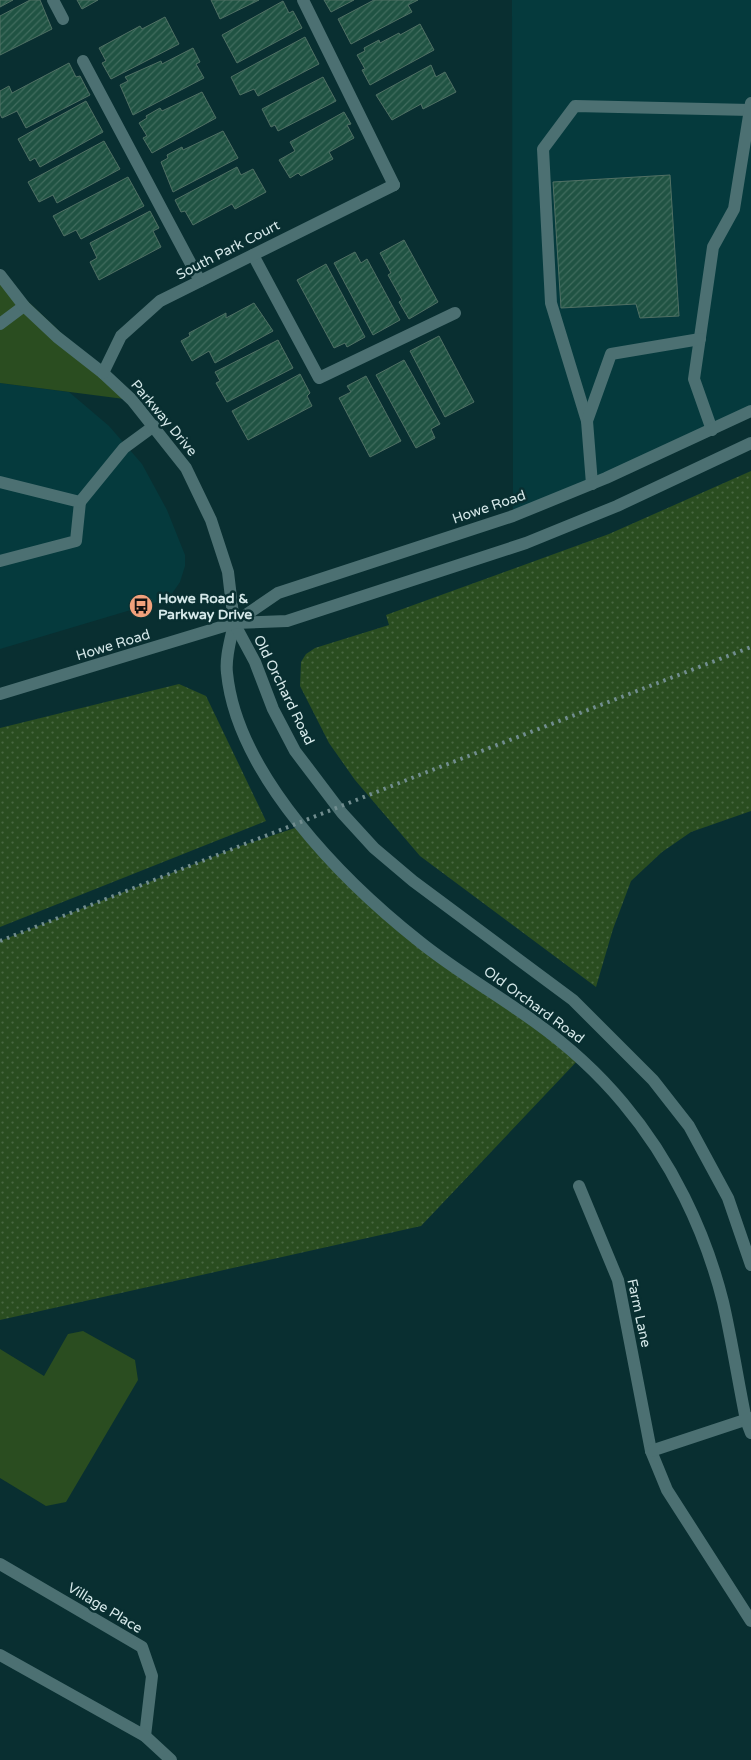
<svg xmlns="http://www.w3.org/2000/svg" width="751" height="1760" font-family="'Varela Round',sans-serif">
<defs>
<pattern id="grass-dots" width="8" height="8" patternUnits="userSpaceOnUse" patternTransform="scale(1.25)"><rect width="8" height="8" fill="#2a4d20"/><path d="M2 2h.1M6 6h.1" fill="none" stroke="#486741" stroke-width="1.8" stroke-linecap="round"/></pattern>
<pattern id="building-hatch" width="6" height="6" patternUnits="userSpaceOnUse" patternTransform="scale(1.25)"><rect width="6" height="6" fill="#205343"/><path d="M-1 1l2-2M0 6l6-6M5 7l2-2" fill="none" stroke="#406c5e"/></pattern>
</defs>
<rect width="100%" height="100%" fill="#092f31"/>
<g fill="#053a3d">
<path d="M512 0H751V411L513 516Z"/>
<path d="M0 383 69 392 109 426 142 464 167 510 185 555V566L180 582 171 595 161 601 0 649Z"/>
</g>
<g fill="url(#grass-dots)">
<path d="M751 471V811L691 832 662 852 631 881 613 929 596 987 420 856 355 780 329 743 300 686 301 662 306 654 315 648 389 625 386 615 609 534Z"/>
<path d="M179 684 206 696 266 821 0 927V728Z"/>
<path d="M301 826 364 894 580 1058 421 1226 0 1320V941L240 846Z"/>
</g>
<g fill="#2a4d20">
<path d="M0 275 132 400 0 383Z"/>
<path d="M83 1331 135 1360 138 1380 66 1502 46 1506 0 1478V1349L44 1376 68 1334Z"/>
</g>
<g fill="url(#building-hatch)" stroke="#507064">
<path d="M0 0H13L0 7Z"/>
<path d="M30 0H40L52 29 0 55V16Z"/>
<path d="M77 0H98L82 9Z"/>
<path d="M211 0H259L220 19Z"/>
<path d="M324 0H354L331 12Z"/>
<path d="M374 0H418L408 5 412 12 351 44 338 19Z"/>
<path d="M283 1 289 13 293 11 302 28 237 63 222 35Z"/>
<path d="M165 17 179 44 111 79 102 63 106 61 99 48 140 26 142 29Z"/>
<path d="M420 24 434 50 370 85 362 70 365 69 357 55 365 51 364 48 379 40 380 43 399 33 400 35Z"/>
<path d="M305 37 319 64 258 96 254 89 240 95 231 77Z"/>
<path d="M193 48 200 62 196 64 204 78 133 115 120 85 128 81 125 77 161 61 162 64Z"/>
<path d="M69 63 76 77 80 76 90 95 26 128 17 111 2 118 0 114V91L9 86 12 93Z"/>
<path d="M431 65 436 77 445 72 456 92 423 109 421 104 392 120 376 95Z"/>
<path d="M323 77 336 101 278 131 275 125 271 127 262 109Z"/>
<path d="M202 92 216 118 152 153 143 138 147 136 139 123 147 118 146 116 160 108 162 111Z"/>
<path d="M86 101 103 132 40 167 35 158 30 161 18 139Z"/>
<path d="M344 112 351 124 347 125 354 138 329 152 333 159 301 176 298 173 290 178 279 160 295 151 290 142Z"/>
<path d="M223 131 238 158 173 192 161 162 168 158 167 155 182 147 183 150Z"/>
<path d="M104 141 120 169 57 203 53 195 39 202 28 182Z"/>
<path d="M237 167 241 175 253 169 266 192 235 209 232 204 193 225 185 211 181 212 175 200Z"/>
<path d="M670 175 679 316 640 318 636 304 561 308 553 182Z"/>
<path d="M128 177 144 206 81 239 76 230 64 236 53 216Z"/>
<path d="M150 211 159 228 153 231 161 247 99 280 90 262 97 258 90 243Z"/>
<path d="M404 240 438 302 409 319 399 302 402 300 388 275 391 273 380 253Z"/>
<path d="M355 252 361 263 367 259 400 320 373 335 334 263Z"/>
<path d="M326 264 365 337 347 347 345 343 334 348 297 280Z"/>
<path d="M254 303 273 331 215 363 209 351 192 361 181 341 190 336 189 333 226 313V318Z"/>
<path d="M439 336 474 402 445 417 410 351Z"/>
<path d="M278 340 293 368 227 402 216 383 220 381 215 372Z"/>
<path d="M404 360 440 424 431 429 435 438 416 448 376 375Z"/>
<path d="M300 374 310 393 307 396 312 406 248 440 232 411Z"/>
<path d="M366 376 401 441 370 457 339 398 351 392 347 386Z"/>
</g>
<g fill="none" stroke-linecap="round" stroke-linejoin="round">
<g stroke="#4c7072" stroke-width="12">
<path d="M53 0 63 19"/>
<path d="M303 0 394 185"/>
<path d="M83 61 200 281"/>
<path d="M253 255 319 378 455 313"/>
<path d="M0 324 24 306"/>
<path d="M587 421 551 303 543 149 575 106 750 110"/>
<path d="M712 430 694 379 713 247 734 209 751 103"/>
<path d="M0 482 80 502 76 541 0 561"/>
<path d="M592 484 587 421 611 354 700 339"/>
<path d="M80 502 124 448 154 426"/>
</g>
<g stroke="#4c7072" stroke-width="12">
<path d="M0 275 24 306 57 337 103 373 132 400 186 468 211 520 228 572 234 623"/>
<path d="M103 373 121 336 160 301 394 185"/>
<path d="M579 1186 618 1280 651 1451 667 1490 751 1621"/>
<path d="M651 1451 751 1418"/>
<path d="M0 1564 142 1647 152 1676 145 1736"/>
<path d="M0 1655 145 1736 171 1760"/>
</g>
<g stroke="#4c7072" stroke-width="12">
<path d="M234 623C231 639 225 657 227 673 237 775 344 882 420 942 456 971 498 995 535 1022 567 1045 598 1073 623 1103 671 1160 705 1230 723 1302 732 1341 738 1381 746 1420L751 1433"/>
<path d="M234 623 255 662 273 709 295 751 342 813 374 848 413 881 573 1000 653 1080 689 1126 728 1198 751 1265"/>
<path d="M234 623 278 593 513 516 606 478 751 411"/>
<path d="M0 694 234 623 287 621 526 543 617 506 751 443"/>
</g>
<path stroke="#718d8f" stroke-width="4" stroke-dasharray="2.5 5" stroke-linecap="butt" d="M0 941 427 772 751 647"/>
</g>
<defs>
<g id="bus-disc" transform="scale(1.25)"><circle r="9.5" fill="#f1a17c" stroke="#092f31"/><path d="M-5-6H5V4H4V6H2V4H-2V6H-4V4H-5ZM-3.5-4V0h7V-4ZM-3.5 1.2v1.5H-2V1.2ZM2 1.2v1.5H3.5V1.2Z" fill="#111"/></g>
</defs>
<g fill-rule="evenodd">
<use href="#bus-disc" x="141" y="606"/>
</g>
<g text-anchor="middle" dominant-baseline="central" stroke-width="5" stroke-linejoin="round" paint-order="stroke">
<g font-size="14" fill="#d6e9ea" stroke="#092f31">
<text transform="translate(228 250) rotate(-27)">South Park Court</text>
<text transform="translate(164 418) rotate(50)">Parkway Drive</text>
<text transform="translate(489 507) rotate(-19)">Howe Road</text>
<text transform="translate(113 645) rotate(-17)">Howe Road</text>
<text transform="translate(284 690) rotate(64)">Old Orchard Road</text>
<text transform="translate(534 1005) rotate(36)">Old Orchard Road</text>
<text transform="translate(639 1313) rotate(78)">Farm Lane</text>
<text transform="translate(105 1608) rotate(31)">Village Place</text>
</g>
<g font-size="14" font-weight="bold" fill="#d6e9ea" stroke="#092f31" text-anchor="start">
<text x="158" y="598">Howe Road &amp;<tspan x="158" dy="16">Parkway Drive</tspan></text>
</g>
</g>
</svg>
